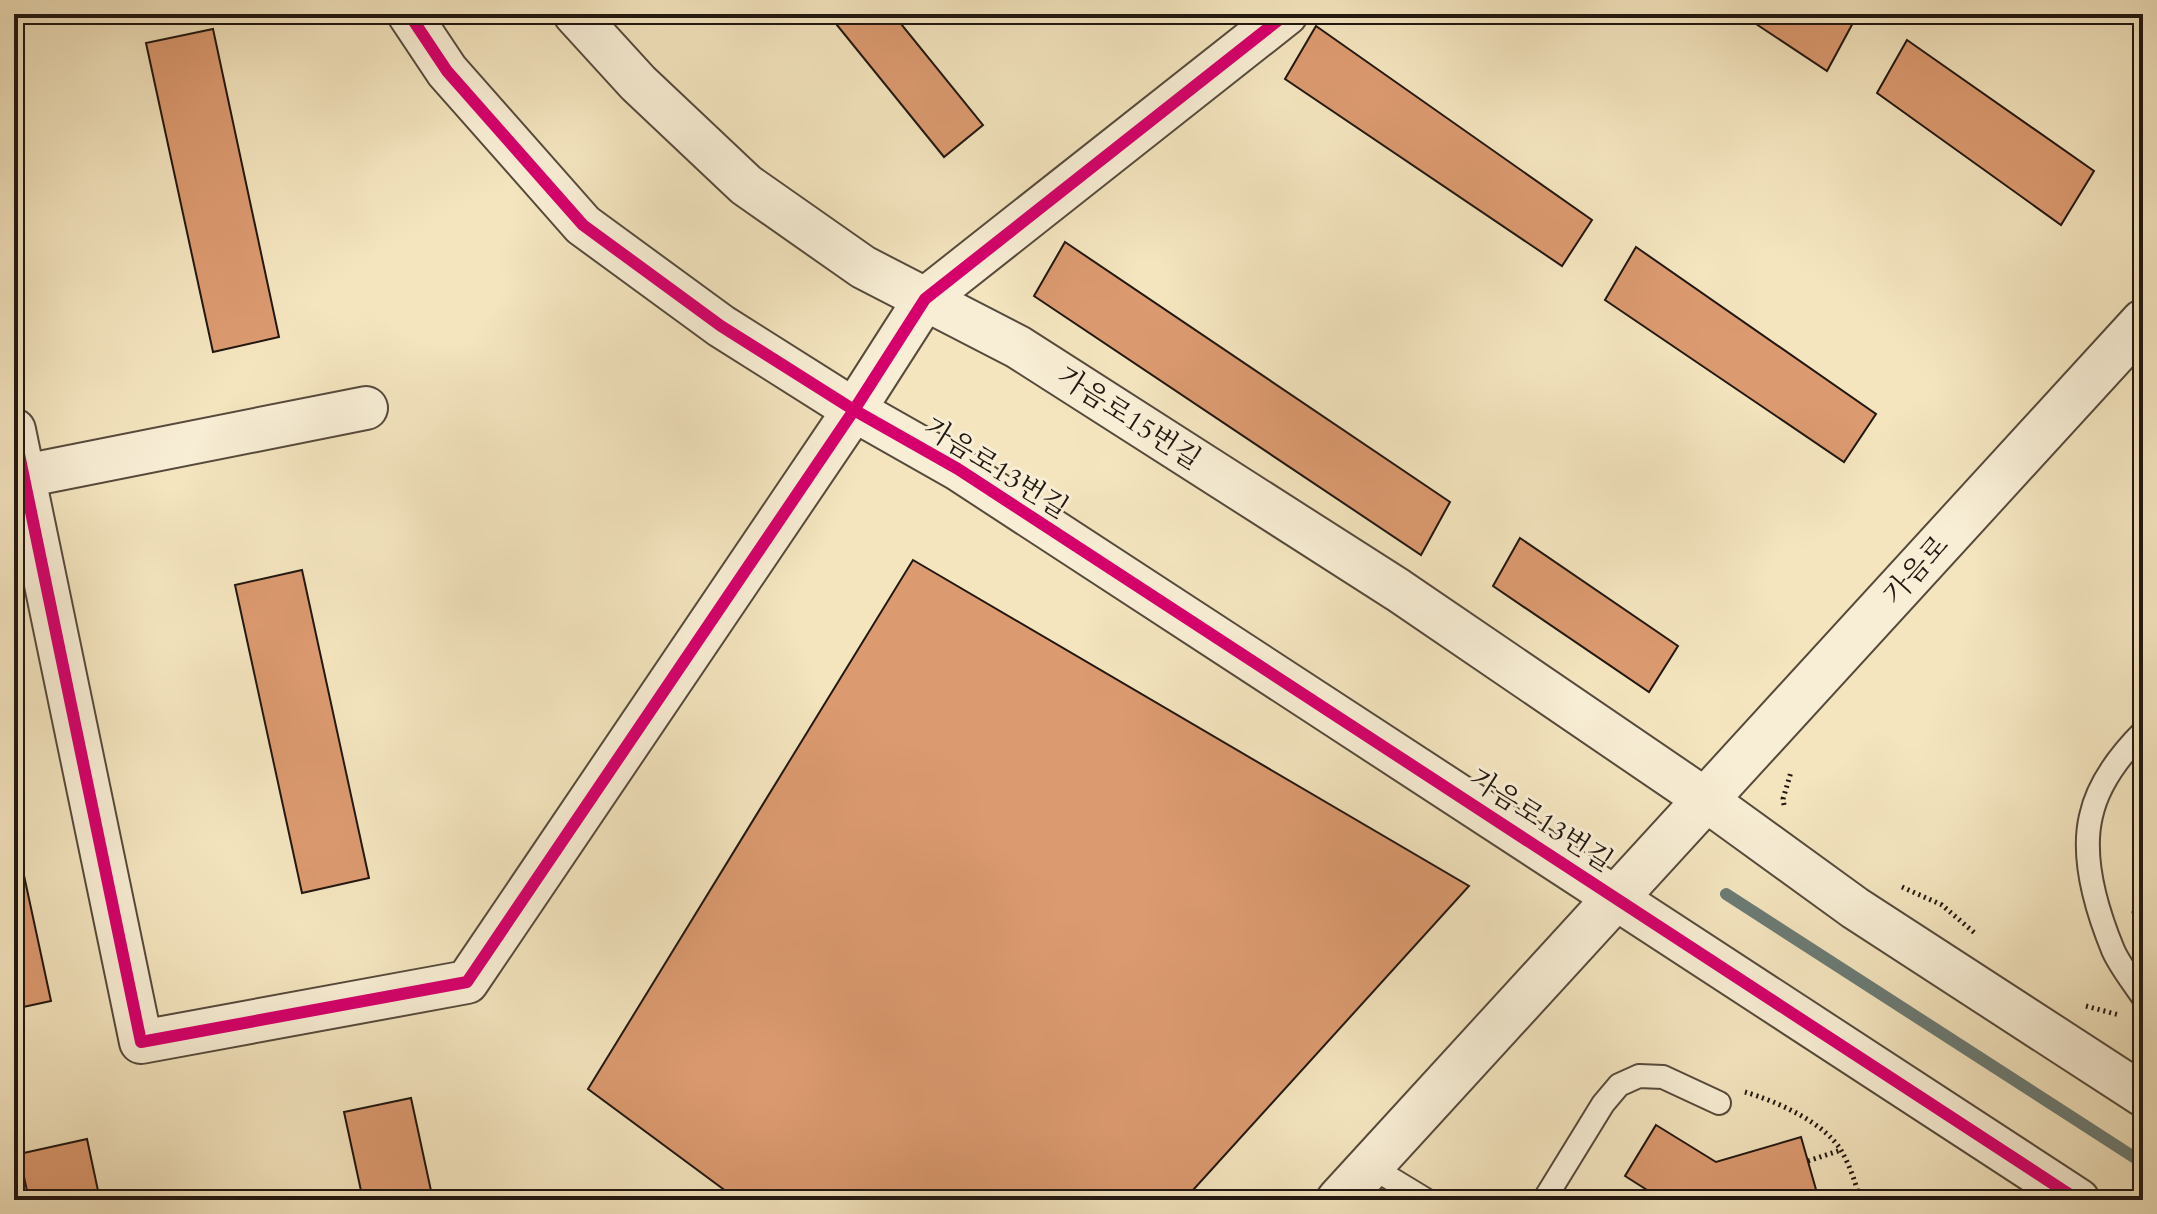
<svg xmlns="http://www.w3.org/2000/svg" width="2157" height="1214" font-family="Cardo,'Noto Serif KR',serif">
<rect width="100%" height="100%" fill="#f4e5bf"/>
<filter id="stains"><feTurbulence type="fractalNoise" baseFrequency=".0025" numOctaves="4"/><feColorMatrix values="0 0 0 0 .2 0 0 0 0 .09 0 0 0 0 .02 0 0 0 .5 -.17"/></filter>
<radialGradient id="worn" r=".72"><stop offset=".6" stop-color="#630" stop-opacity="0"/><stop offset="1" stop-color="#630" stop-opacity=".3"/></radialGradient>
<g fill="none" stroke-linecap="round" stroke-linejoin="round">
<path stroke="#6b7b75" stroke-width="12" d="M1726 894 2143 1163"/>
</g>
<g fill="#dc9a70" stroke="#211711" stroke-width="2">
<path d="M828 14H893L983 125 944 157Z"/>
<path d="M1741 14H1844L1854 21 1827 71Z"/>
<path d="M1316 26 1592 220 1562 266 1285 79Z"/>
<path d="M213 29 279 337 213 352 146 43Z"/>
<path d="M1907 40 2094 171 2061 225 1877 93Z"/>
<path d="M1065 242 1450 502 1421 555 1034 296Z"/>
<path d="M1636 247 1876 414 1844 462 1605 300Z"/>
<path d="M1520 538 1678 646 1649 692 1493 586Z"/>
<path d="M913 560 1469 886 1184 1200H738L588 1089Z"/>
<path d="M302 570 369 878 302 893 235 585Z"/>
<path d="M14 829 51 1001 14 1009Z"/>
<path d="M411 1098 433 1200H363L344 1112Z"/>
<path d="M1656 1125 1716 1162 1801 1137 1819 1200H1663L1625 1176Z"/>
<path d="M87 1139 100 1200H29L19 1154Z"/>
</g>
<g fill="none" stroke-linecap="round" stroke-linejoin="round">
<g stroke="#564a3c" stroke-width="26">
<g id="service">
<path d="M2143 732C2120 755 2098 784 2091 816 2081 858 2097 911 2113 950 2120 966 2133 982 2143 997"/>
<path d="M1370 1166 1426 1200"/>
<path d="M1544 1200 1603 1104 1619 1085 1639 1076 1663 1077 1719 1103"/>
</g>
</g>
<g stroke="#564a3c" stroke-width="46">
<g id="minor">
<path d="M409 14 447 71 583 225 721 326 854 410 958 469 2078 1200"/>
<path d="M575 14 638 83 746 185 863 267 1018 347 1398 590 1706 800 1855 908 2143 1095"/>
<path d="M14 430 141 1042 467 982 854 410 925 299 1286 14"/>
<path d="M14 478 366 408"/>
</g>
</g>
<g stroke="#564a3c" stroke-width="48">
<path id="tertiary" d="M1339 1200 2143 322"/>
</g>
<g stroke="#211711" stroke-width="5" stroke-dasharray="2 4" stroke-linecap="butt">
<path d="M1784 805 1783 799 1791 772"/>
<path d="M1902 887 1942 905 1977 935"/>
<path d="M2132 914 2143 911"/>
<path d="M2086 1006 2119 1015"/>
<path d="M1745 1092C1776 1101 1826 1123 1842 1152 1850 1166 1856 1184 1860 1200"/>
<path d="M1808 1161 1841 1150"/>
</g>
<use href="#service" stroke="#f8eed5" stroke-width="22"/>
<use href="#minor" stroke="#f8eed5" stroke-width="42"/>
<use href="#tertiary" stroke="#f8eed5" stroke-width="44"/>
<g stroke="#f8eed5" stroke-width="17">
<g id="cycleway">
<path d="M409 14 447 71 583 225 721 326 854 410 958 469 2078 1200"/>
<path d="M14 430 141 1042 467 982 854 410 925 299 1286 14"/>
</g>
</g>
<use href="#cycleway" stroke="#d6006c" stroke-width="12"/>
</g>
<g text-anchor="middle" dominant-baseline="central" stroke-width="6" stroke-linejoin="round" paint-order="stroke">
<g font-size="28" fill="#211711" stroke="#f8eed5">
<text transform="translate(1129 418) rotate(33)">가음로15번길</text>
<text transform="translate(996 468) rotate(32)">가음로13번길</text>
<text transform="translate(1916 570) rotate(-48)">가음로</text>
<text transform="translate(1541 820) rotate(33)">가음로13번길</text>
</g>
</g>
<rect width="2157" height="1214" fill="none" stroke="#f4e5bf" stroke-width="48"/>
<rect x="16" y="16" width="2125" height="1182" fill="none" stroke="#211711" stroke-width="4"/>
<rect x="24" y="24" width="2109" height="1166" fill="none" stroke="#211711" stroke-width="2"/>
<rect width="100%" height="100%" filter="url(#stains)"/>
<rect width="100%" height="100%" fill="url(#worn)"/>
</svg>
